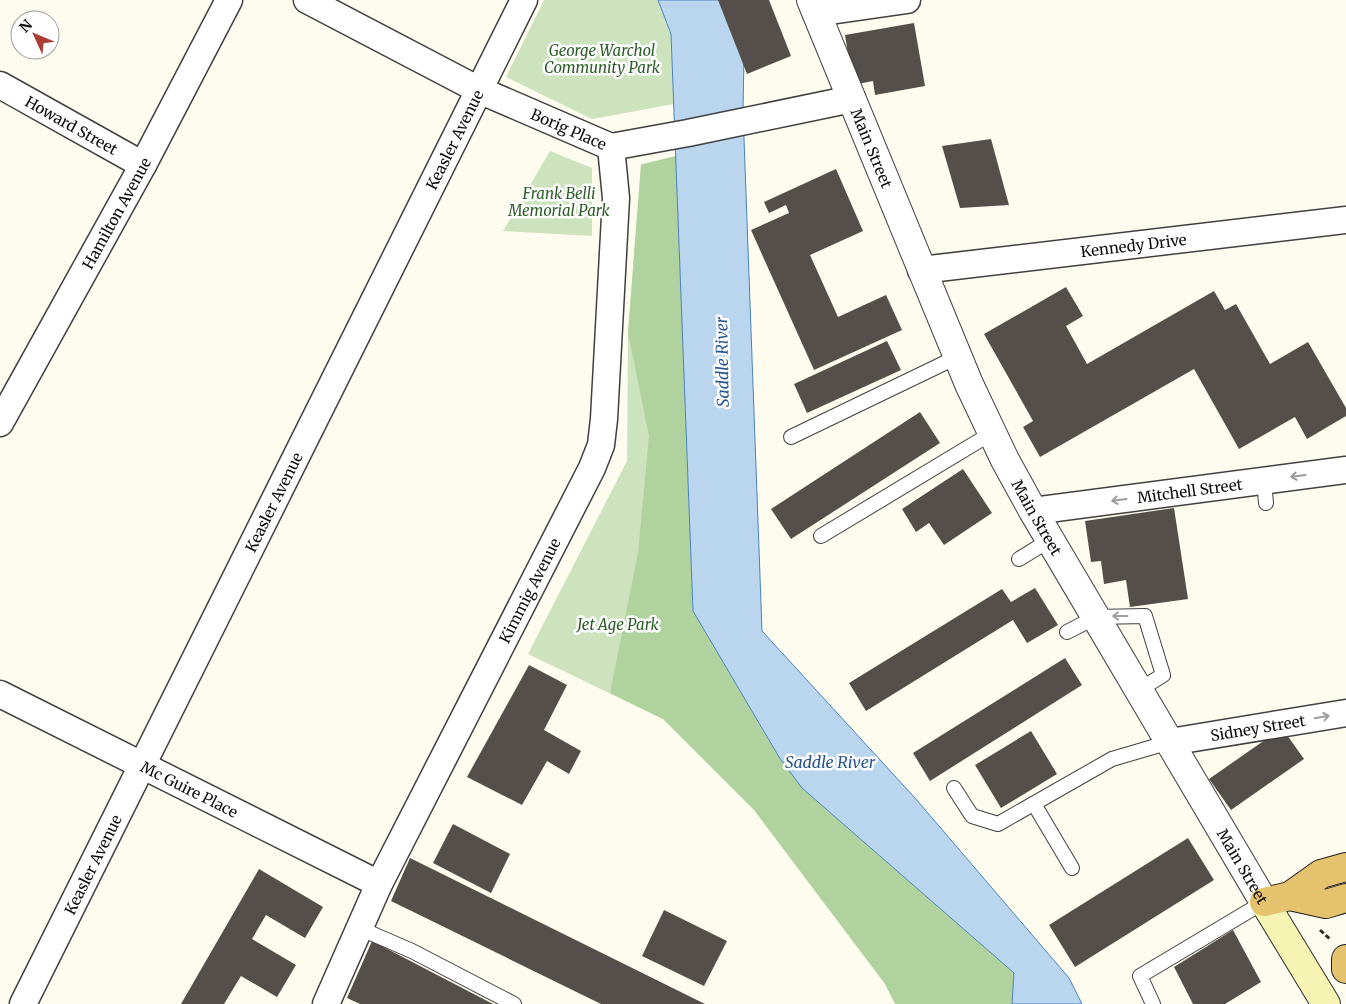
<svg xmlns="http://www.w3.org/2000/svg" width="1346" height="1004" font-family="Merriweather,serif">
<rect width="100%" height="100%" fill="#fdfcef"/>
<g fill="#cde3bd">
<path d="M544 0H658L671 34 674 104 592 119 506 77Z"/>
<path d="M550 151 592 168V236L503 231Z"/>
<path d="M676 156 663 719 528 654 627 461 628 333 641 164Z"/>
</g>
<path fill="#b0d29e" d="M676 156 693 611 779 757 802 788 1014 973 1012 1004H895L885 984 754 810 663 719 610 693 638 553 649 436 628 333 641 165Z"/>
<path fill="#bad5ee" stroke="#4a83bc" d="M658 0H719L744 55 743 111 762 631 915 798 1069 978 1082 1004H1012L1014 973 802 788 779 757 693 611 671 34Z"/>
<g fill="#544f4b">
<path d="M718 0H769L791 56 747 74Z"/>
<path d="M914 23 925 86 875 95 873 81 853 85 845 35Z"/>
<path d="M991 139 1009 205 960 208 942 146Z"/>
<path d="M836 169 863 231 810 255 838 317 886 295 902 330 814 370 751 230 789 213 786 205 769 213 764 202Z"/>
<path d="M1066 287 1083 316 1066 326 1087 364 1214 291 1225 310 1236 304 1270 364 1308 342 1346 408V416L1307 439 1295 417 1239 449 1194 369 1040 457 1023 427 1033 421 984 334Z"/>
<path d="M887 341 901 370 807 413 794 384Z"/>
<path d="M920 412 940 443 791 539 771 509Z"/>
<path d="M963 469 992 513 944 545 929 523 916 532 902 509Z"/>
<path d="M1174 508 1188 599 1130 607 1126 580 1104 584 1101 561 1091 562 1085 521Z"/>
<path d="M1035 588 1058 625 1027 643 1013 620 866 711 849 683 1002 589 1011 602Z"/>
<path d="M1065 658 1082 685 930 781 913 753Z"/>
<path d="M529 665 567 685 544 730 581 751 569 774 547 761 522 805 467 777Z"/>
<path d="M1282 728 1304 759 1231 810 1209 779Z"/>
<path d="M1031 731 1057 774 1001 808 975 765Z"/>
<path d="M453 824 510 854 491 893 433 863Z"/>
<path d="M1188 838 1214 880 1075 967 1049 925Z"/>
<path d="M410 858 705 1004H601L391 901Z"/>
<path d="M259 869 323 907 305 938 266 915 252 939 296 965 277 997 241 976 224 1004H181Z"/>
<path d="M664 910 727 941 704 986 642 956Z"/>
<path d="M1233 930 1261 982 1225 1004H1193L1174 967Z"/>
<path d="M372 941 493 1004H360L347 998Z"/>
</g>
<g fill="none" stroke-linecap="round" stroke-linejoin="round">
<g stroke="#404040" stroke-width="16">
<g id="service">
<path d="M791 437 957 357"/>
<path d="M1264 481 1266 503"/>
<path d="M821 536 992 433"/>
<path d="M1019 559 1050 540"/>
<path d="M1067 632 1096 617 1145 616 1163 675 1139 690"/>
<path d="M954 788 972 816 998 824 1112 759 1170 742"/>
<path d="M1034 804 1072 868"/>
<path d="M359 928 412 951 514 1004"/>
<path d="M1153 1004 1140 976 1264 902"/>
</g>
</g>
<g stroke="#404040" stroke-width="29">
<g id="minor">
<path id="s1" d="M307 0 479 90 611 147 688 133 852 99"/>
<path d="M816 13 907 0"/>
<path id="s2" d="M0 85 143 165"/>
<path id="s3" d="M921 270 1346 220"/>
<path id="s4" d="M0 423 143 165 229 0"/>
<path id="s5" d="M1033 511 1346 470"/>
<path id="s6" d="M0 694 379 884"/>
<path id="s7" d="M1170 742 1346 713"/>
<path id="s8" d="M23 1004 524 0"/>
<path id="s9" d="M326 1004 379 884 592 468 601 445 604 419 616 198 611 147"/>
</g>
</g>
<g stroke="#404040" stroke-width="30">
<g id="tertiary">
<path id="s10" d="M811 0 969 384 1005 460 1033 511 1264 902"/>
</g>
</g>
<g stroke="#2f2f2f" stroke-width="30">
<path id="secondary" d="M1264 902 1326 1004"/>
</g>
<g stroke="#1e1e1e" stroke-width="30">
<g id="trunk">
<path d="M1290 896 1326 904 1346 898"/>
<path d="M1264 902 1290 896 1321 874 1346 867"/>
<path d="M1346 959V969"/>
</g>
</g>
<path stroke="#2f2f2f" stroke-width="3" stroke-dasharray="5 2.5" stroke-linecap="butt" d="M1320 930 1330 939"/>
<use href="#service" stroke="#fff" stroke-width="14"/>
<use href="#minor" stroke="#fff" stroke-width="26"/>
<use href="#tertiary" stroke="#fff" stroke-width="28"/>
<use href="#secondary" stroke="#f5f4b2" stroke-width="28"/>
<use href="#trunk" stroke="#e4c26e" stroke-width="28"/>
</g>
<defs><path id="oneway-shaft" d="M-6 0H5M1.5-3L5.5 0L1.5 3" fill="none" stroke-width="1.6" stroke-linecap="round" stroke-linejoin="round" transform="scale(1.25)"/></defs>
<g stroke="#9e9e9e">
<use href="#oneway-shaft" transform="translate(1298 476) rotate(173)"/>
<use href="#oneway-shaft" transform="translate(1119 500) rotate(173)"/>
<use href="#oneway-shaft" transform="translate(1120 616) rotate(180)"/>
<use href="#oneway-shaft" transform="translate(1322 717) rotate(-9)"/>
</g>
<g text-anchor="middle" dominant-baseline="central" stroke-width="5" stroke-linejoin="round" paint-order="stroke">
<g font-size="15" font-style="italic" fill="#2b5d25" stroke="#fff">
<text x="602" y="50">George Warchol<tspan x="602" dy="17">Community Park</tspan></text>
<text x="559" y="193">Frank Belli<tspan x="559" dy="17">Memorial Park</tspan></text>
<text x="618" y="624">Jet Age Park</text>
</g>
<g font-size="15" fill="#0d0d0d" stroke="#fff">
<text stroke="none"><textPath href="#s2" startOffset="82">Howard Street</textPath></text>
<text stroke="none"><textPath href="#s1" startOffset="292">Borig Place</textPath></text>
<text stroke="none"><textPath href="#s8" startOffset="966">Keasler Avenue</textPath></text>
<text stroke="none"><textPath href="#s10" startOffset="160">Main Street</textPath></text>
<text stroke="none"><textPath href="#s4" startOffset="240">Hamilton Avenue</textPath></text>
<text stroke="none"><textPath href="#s3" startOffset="214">Kennedy Drive</textPath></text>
<text stroke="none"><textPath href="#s5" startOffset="158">Mitchell Street</textPath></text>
<text stroke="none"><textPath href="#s8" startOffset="561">Keasler Avenue</textPath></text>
<text stroke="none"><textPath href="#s10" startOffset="565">Main Street</textPath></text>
<text stroke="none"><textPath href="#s9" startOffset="461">Kimmig Avenue</textPath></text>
<text stroke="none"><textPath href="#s7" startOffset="89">Sidney Street</textPath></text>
<text stroke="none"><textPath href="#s6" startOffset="212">Mc Guire Place</textPath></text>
<text stroke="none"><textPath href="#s8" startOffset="156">Keasler Avenue</textPath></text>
<text stroke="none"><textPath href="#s10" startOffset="970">Main Street</textPath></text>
</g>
<g font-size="16" font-style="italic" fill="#26568f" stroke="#fff">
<text transform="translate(722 362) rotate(-91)">Saddle River</text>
<text x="830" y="762">Saddle River</text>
</g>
</g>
<g transform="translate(35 35) rotate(314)"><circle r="24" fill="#ffffff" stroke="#9e9e9e"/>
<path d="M0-4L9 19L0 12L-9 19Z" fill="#ac3d36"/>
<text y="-8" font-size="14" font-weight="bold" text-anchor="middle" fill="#0d0d0d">N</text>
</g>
</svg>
